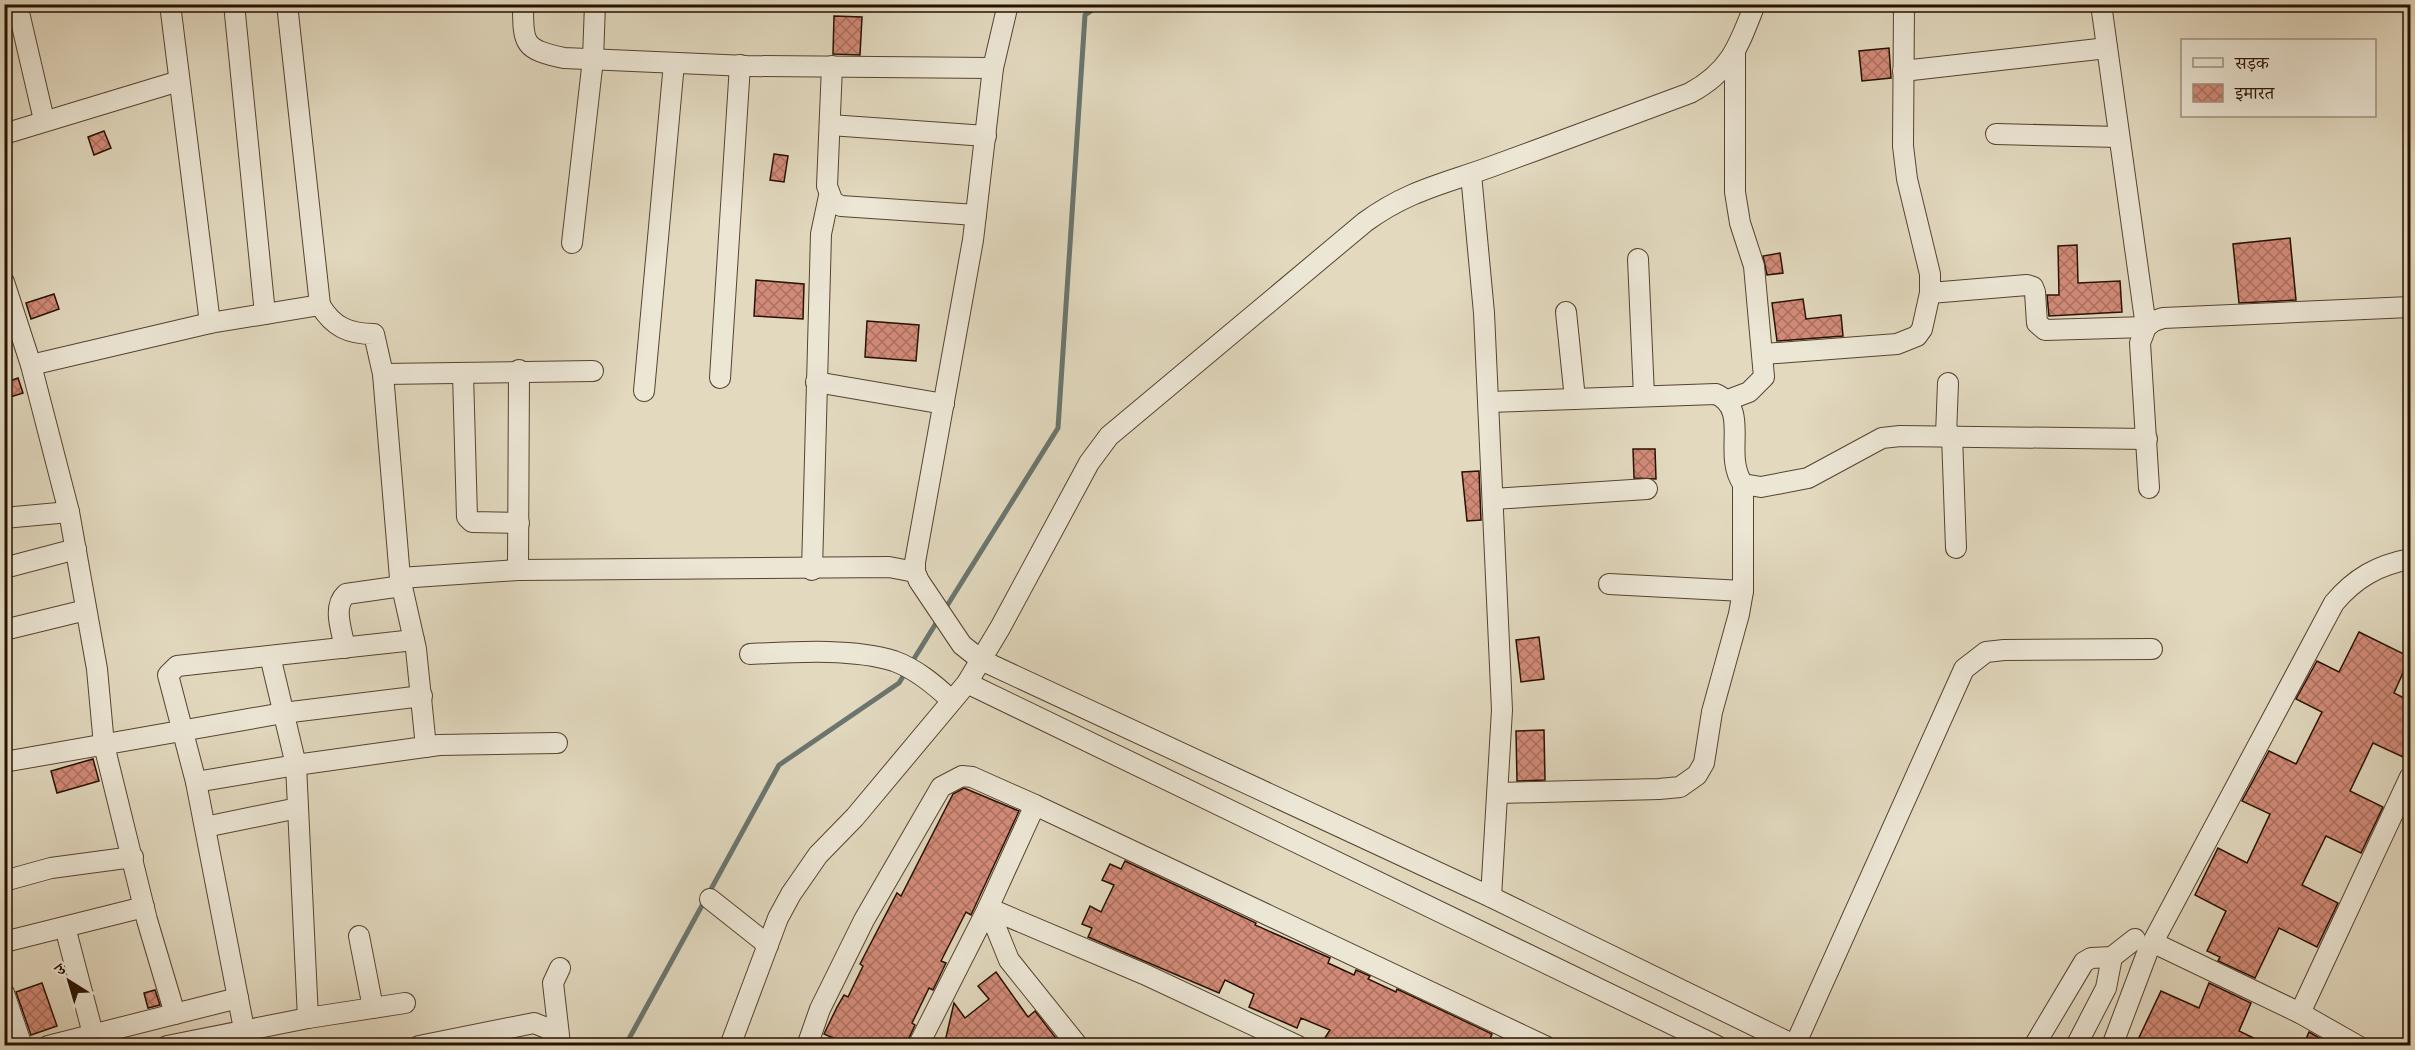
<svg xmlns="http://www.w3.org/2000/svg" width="2415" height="1050" font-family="'IM FELL Great Primer','Noto Serif Devanagari',serif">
<defs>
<pattern id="building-cross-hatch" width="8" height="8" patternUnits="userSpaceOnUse" patternTransform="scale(1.5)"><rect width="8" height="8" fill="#d38b79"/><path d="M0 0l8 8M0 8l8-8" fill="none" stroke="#ab7061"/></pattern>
</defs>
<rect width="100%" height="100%" fill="#e2d9bf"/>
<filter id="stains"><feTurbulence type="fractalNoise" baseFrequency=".00333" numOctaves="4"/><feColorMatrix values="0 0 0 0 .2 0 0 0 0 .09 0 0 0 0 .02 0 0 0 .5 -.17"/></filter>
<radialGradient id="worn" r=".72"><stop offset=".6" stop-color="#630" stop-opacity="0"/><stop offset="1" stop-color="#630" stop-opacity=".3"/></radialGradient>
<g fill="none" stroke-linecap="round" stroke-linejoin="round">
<g stroke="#6a766f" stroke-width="5">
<path d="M945 609 1058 428 1085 15 1101 4"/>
<path d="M625 1046 779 765 899 683 938 620"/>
</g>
</g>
<g fill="url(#building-cross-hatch)" stroke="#271100" stroke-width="1.5">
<path d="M834 16 862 17 860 55 833 54Z"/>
<path d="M1889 48 1891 78 1862 81 1859 51Z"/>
<path d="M104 131 111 148 94 155 88 137Z"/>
<path d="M774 154 788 156 784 182 770 180Z"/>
<path d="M2290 238 2296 300 2239 303 2233 244Z"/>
<path d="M2077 245 2078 283 2120 281 2122 312 2049 316 2047 295H2059L2058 246Z"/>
<path d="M1780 253 1783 273 1767 275 1763 256Z"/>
<path d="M756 280 804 284 803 319 754 316Z"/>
<path d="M54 294 59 309 31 319 26 303Z"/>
<path d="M1803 299 1806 319 1841 315 1843 336 1777 341 1772 303Z"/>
<path d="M867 321 919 325 916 361 865 357Z"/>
<path d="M18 378 23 393 4 399V383Z"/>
<path d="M1633 449H1655L1656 479 1634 478Z"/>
<path d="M1479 471 1481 520 1467 521 1462 472Z"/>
<path d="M2359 632 2410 657 2394 693 2410 701V741L2403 757 2373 743 2350 791 2383 807 2361 853 2326 836 2302 885 2338 903 2317 947 2279 928 2255 978 2218 961 2220 957 2207 951 2226 911 2195 895 2218 848 2247 863 2270 814 2242 801 2269 751 2296 764 2322 712 2296 699 2317 661 2339 672Z"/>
<path d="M1539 637 1544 679 1521 682 1516 640Z"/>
<path d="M1544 730 1545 780 1517 781 1516 731Z"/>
<path d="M93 759 99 781 57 793 51 771Z"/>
<path d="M964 788 1019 811 971 915 966 912 941 961 946 963 933 990 929 988 912 1023 915 1025 909 1038 902 1046H832L835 1039 824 1034 837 1007 844 995 848 997 863 966 860 964 897 893 901 896 953 794Z"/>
<path d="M1125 861 1256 923 1255 925 1330 958 1328 963 1354 975 1356 970 1370 976 1368 979 1396 992 1397 989 1492 1034 1487 1046H1334L1323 1041 1330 1030 1301 1018 1297 1028 1249 1007 1254 994 1225 980 1219 993 1088 937 1092 928 1082 924 1090 906 1101 912 1114 885 1102 880 1110 864 1121 869Z"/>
<path d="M996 972 1028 1017 1035 1011 1062 1046H974L969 1039 961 1046H944L954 1003 965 1018 989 999 978 986Z"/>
<path d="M42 983 57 1026 31 1035 16 992Z"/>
<path d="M2209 983 2251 1003 2239 1031 2270 1046H2135L2161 991 2199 1008Z"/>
<path d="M155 990 160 1005 148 1008 144 993Z"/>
<path d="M2309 1032 2333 1046H2303Z"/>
</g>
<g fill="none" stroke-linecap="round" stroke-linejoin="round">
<g stroke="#564330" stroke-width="22">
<g id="minor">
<path d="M17 4 44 120"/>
<path d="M170 4 210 323"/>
<path d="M234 4 265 314"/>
<path d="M287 4 320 305"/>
<path d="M523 4C523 46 524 49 564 58L747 66 993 68"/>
<path d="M1008 4 993 68 973 240 915 562V572L919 581 962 645 981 660 1491 897 1796 1046"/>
<path d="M2101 4 2146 327 2140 343 2149 488"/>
<path d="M832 66 827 186 833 202 841 206 976 215"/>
<path d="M1903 71 2107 48"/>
<path d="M830 125 986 136"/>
<path d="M4 134 179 81"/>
<path d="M1996 134 2119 137"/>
<path d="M1471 174 1484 313 1502 710 1491 897"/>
<path d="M572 243 593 59 595 4"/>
<path d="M1638 259 1644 396"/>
<path d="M4 282 31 365 69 512 97 669 104 745 147 920 175 1014"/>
<path d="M1930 293 2027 285 2033 287 2035 292 2037 323 2045 330 2146 327"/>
<path d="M1566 312 1575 399"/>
<path d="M2146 327 2154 321 2163 318 2410 307"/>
<path d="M1764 354 1897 344 1917 336 1922 329 1930 293V274L1907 179 1903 146 1904 4"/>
<path d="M31 365 210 323 320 305C333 327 349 334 374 334L383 374 400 578 416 649 426 747"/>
<path d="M383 374 593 371"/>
<path d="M463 374 467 517 472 522 519 523"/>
<path d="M720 378 740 65"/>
<path d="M816 382 944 404"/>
<path d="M644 391 674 63"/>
<path d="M1728 400 1749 392 1764 377 1754 266 1740 223 1735 192V53"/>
<path d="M1489 402 1716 394C1751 410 1722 454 1743 484L1761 487 1808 478 1882 438 1900 436 2147 439"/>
<path d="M1946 435 1948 383"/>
<path d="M1952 435 1956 548"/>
<path d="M1493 499 1647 489"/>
<path d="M4 518 69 512"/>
<path d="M4 568 76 549"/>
<path d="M518 570 519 370"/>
<path d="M812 570 821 234 829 196"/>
<path d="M400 578 518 570 889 567 915 572"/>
<path d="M1609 584 1743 591"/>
<path d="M4 630 86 610"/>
<path d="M345 648C342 631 332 607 346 594L402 586"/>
<path d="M750 654C793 652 853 648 894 661 916 669 934 684 951 700"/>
<path d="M967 683 1717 1046"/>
<path d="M4 762 283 713 422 696"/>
<path d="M196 782 296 765 439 745 557 743"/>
<path d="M1499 793 1659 789 1680 787 1697 775 1704 763 1712 712 1739 614 1743 591V484"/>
<path d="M205 827 298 808"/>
<path d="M4 881 51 868 133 857"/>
<path d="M710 899 768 945"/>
<path d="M988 908 1144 974 1298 1046"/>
<path d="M988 908 1009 960 1078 1046"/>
<path d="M65 927 93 1034"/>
<path d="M359 936 373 1008"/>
<path d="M2154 940 2334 603C2355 578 2378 565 2410 559"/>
<path d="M4 942 144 907"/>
<path d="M2154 943 2300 1013 2358 1046"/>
<path d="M4 993 22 1046"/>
<path d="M2300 1013 2410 777"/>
<path d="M308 1018 405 1003"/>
<path d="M244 1029 196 782 168 675 177 666 414 640"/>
<path d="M560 1044 553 983 560 968"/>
<path d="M1795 1045 1964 669 1986 652 2004 650 2152 649"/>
<path d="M48 1046 238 998"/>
<path d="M167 1046 308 1018 296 765 270 656"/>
<path d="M419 1046 534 1023 549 1029 560 1046"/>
<path d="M730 1046 778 918 791 894 818 855 855 817 967 683 1000 628 1089 463 1109 436 1365 222C1409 190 1444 184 1493 166 1559 142 1625 117 1690 93 1731 71 1739 45 1755 4"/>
<path d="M807 1046 820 1009 864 920 941 787 962 776 972 777 1035 805 1545 1046"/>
<path d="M918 1046 988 908 1035 805"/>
<path d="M2034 1046 2084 962 2091 958 2112 957 2135 939"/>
<path d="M2076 1046 2106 988 2112 957"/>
<path d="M2112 1046 2149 948"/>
</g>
</g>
<use href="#minor" stroke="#ece6d5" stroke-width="20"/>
</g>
<rect width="2415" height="1050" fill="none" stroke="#e2d9bf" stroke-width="24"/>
<rect x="6" y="6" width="2403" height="1038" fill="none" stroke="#271100" stroke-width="3"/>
<rect x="12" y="12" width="2391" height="1026" fill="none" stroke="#271100" stroke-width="1.5"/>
<rect x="2181" y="39" width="195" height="78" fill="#ece6d5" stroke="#9d9180" stroke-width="1.5"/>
<rect x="2193" y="58" width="30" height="9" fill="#ece6d5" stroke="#9d9180" stroke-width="1.5"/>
<text x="2235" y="69" font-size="18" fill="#271100">सड़क</text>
<rect x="2193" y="84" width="30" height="18" fill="url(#building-cross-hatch)" stroke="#9d9180" stroke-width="1.5"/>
<text x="2235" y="99" font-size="18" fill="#271100">इमारत</text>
<g transform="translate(69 981) rotate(323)" stroke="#ece6d5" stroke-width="4.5" paint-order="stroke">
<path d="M0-4.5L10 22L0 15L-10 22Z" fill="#271100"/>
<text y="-9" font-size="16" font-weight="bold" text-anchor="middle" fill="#271100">उ</text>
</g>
<rect width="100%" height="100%" filter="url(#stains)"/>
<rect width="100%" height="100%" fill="url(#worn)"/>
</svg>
